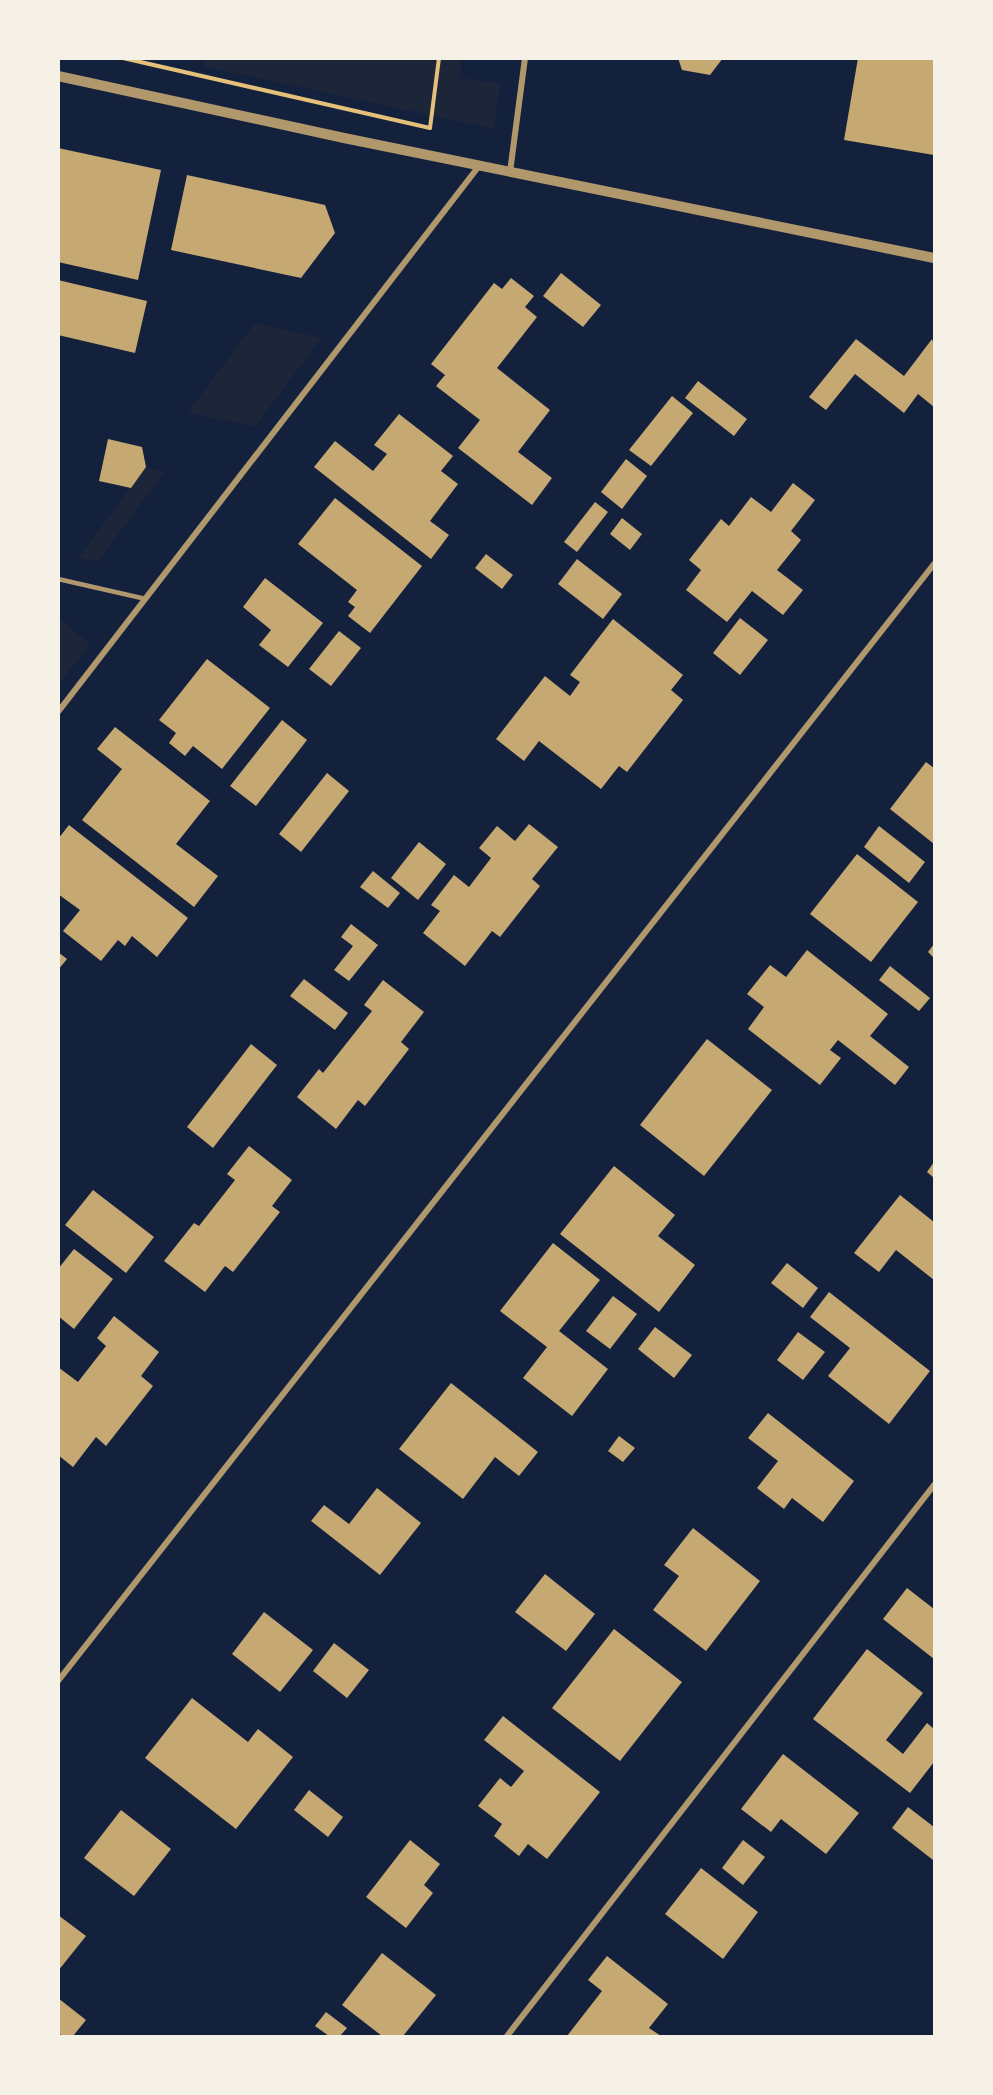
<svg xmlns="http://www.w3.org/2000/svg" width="993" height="2095" font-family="Inter,sans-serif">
<rect width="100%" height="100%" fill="#14213d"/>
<g fill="#1d2539">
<path d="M204 58 462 59 460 78 500 83 494 129 203 66Z"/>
<path d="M255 323 321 338 255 427 188 412Z"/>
<path d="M146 467 164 472 98 562 78 558Z"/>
<path d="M59 619 90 644 59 684Z"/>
</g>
<g fill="#c6a872">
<path d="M678 58H723L710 75 682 70Z"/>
<path d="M858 58H934V155L844 140Z"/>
<path d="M58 148 161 170 138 280 58 262Z"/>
<path d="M187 175 325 205 335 233 301 278 171 250Z"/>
<path d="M561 273 601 305 583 327 543 296Z"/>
<path d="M511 278 534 296 525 307 537 317 497 368 550 410 518 452 552 478 532 505 458 448 480 420 436 386 445 375 431 364 494 283 502 289Z"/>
<path d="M58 280 147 301 135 353 58 335Z"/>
<path d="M856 339 904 376 932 339 934 345V407L918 394 904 413 855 374 826 410 809 397Z"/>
<path d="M698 381 747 419 734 436 685 398Z"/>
<path d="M672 396 693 413 651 466 629 450Z"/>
<path d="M399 414 453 456 441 471 458 484 430 521 449 535 431 559 314 467 335 441 373 471 387 454 374 445Z"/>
<path d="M108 439 142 447 146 467 131 488 99 481Z"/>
<path d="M626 459 647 476 622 509 601 492Z"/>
<path d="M793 483 815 500 791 531 801 540 777 570 803 590 783 615 752 591 727 622 686 590 701 570 689 560 721 519 729 526 751 497 771 512Z"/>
<path d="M335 498 422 566 370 633 348 616 355 607 348 602 357 590 298 544Z"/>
<path d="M595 502 608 512 577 552 564 542Z"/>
<path d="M622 518 642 534 630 550 610 534Z"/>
<path d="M486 554 513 575 502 589 475 568Z"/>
<path d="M577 559 622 594 603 619 558 584Z"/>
<path d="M265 578 323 623 288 667 259 645 271 630 243 607Z"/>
<path d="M740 618 768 640 740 675 713 653Z"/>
<path d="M613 619 683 675 671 690 683 700 627 772 619 766 601 789 539 741 524 761 496 739 545 676 570 696 580 682 570 675Z"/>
<path d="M339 631 361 648 331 686 309 669Z"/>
<path d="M207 659 270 708 222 769 193 746 185 756 169 743 176 733 159 720Z"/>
<path d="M282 720 307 740 256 806 230 786Z"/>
<path d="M115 727 210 801 176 844 218 876 194 907 82 820 122 769 97 749Z"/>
<path d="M926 762 934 768V844L890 809Z"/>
<path d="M327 773 349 791 301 852 279 834Z"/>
<path d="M529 824 558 847 532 879 540 886 500 937 492 931 465 966 423 933 440 911 431 905 454 875 469 887 491 858 479 848 497 826 515 841Z"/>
<path d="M69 825 188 918 157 957 132 936 125 946 118 940 101 961 63 931 80 910 58 894V839Z"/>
<path d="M879 826 925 862 909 883 864 847Z"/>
<path d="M419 842 446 864 418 900 391 878Z"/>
<path d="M857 854 918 902 871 962 810 914Z"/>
<path d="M373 871 400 893 388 908 360 887Z"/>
<path d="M351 924 378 945 349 981 334 970 353 946 341 937Z"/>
<path d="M934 944V958L928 952Z"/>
<path d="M807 950 888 1014 870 1036 909 1067 895 1085 838 1040 830 1050 841 1058 820 1085 748 1029 764 1007 747 994 770 965 786 977Z"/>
<path d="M58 952 67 959 58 970Z"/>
<path d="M890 966 930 998 919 1011 879 980Z"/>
<path d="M304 979 348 1013 335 1030 290 996Z"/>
<path d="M383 980 424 1012 401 1042 409 1049 365 1106 358 1100 336 1129 297 1097 319 1069 323 1073 372 1011 364 1005Z"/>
<path d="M707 1039 772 1090 704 1176 640 1125Z"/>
<path d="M251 1044 277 1065 213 1148 187 1127Z"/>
<path d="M249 1146 292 1180 272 1206 280 1212 233 1272 225 1266 205 1292 164 1261 194 1223 199 1226 235 1180 227 1174Z"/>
<path d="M934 1162V1178L927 1172Z"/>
<path d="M614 1166 675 1215 658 1236 695 1265 659 1312 560 1234Z"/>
<path d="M93 1190 154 1237 126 1273 65 1225Z"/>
<path d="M900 1195 934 1222V1280L896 1250 879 1272 854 1253Z"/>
<path d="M553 1243 600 1280 559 1331 608 1369 572 1416 523 1378 547 1347 500 1311Z"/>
<path d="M74 1249 113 1279 74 1329 58 1316V1269Z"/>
<path d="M787 1263 818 1288 803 1308 771 1283Z"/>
<path d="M829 1292 930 1371 889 1424 828 1376 850 1348 810 1317Z"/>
<path d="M613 1296 637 1314 610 1349 586 1331Z"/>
<path d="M114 1316 159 1352 141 1376 153 1386 106 1446 96 1437 73 1467 58 1455V1367L78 1382 106 1346 97 1338Z"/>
<path d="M655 1327 692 1355 674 1378 638 1349Z"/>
<path d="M798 1332 825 1352 803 1380 777 1360Z"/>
<path d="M451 1383 538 1452 519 1476 495 1457 463 1499 399 1449Z"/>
<path d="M768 1413 854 1481 823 1522 792 1498 784 1509 757 1488 778 1461 748 1438Z"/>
<path d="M619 1436 635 1448 623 1462 608 1451Z"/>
<path d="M377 1488 421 1523 380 1575 311 1521 324 1505 349 1524Z"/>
<path d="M693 1528 760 1581 706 1651 653 1610 679 1576 664 1565Z"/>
<path d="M545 1574 595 1614 566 1651 515 1612Z"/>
<path d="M907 1588 934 1609V1659L883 1619Z"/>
<path d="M264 1612 313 1650 280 1692 232 1654Z"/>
<path d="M614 1629 682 1682 620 1761 552 1708Z"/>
<path d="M334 1643 369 1670 347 1698 313 1671Z"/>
<path d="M867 1649 923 1693 886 1740 903 1754 927 1723 934 1729V1762L910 1793 813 1719Z"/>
<path d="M192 1698 248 1742 258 1729 293 1757 236 1829 145 1758Z"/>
<path d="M503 1716 600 1792 547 1859 528 1844 519 1856 494 1836 502 1824 478 1806 500 1778 511 1787 524 1771 484 1740Z"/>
<path d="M783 1754 859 1813 826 1854 781 1819 771 1832 741 1809Z"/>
<path d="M309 1790 343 1817 328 1837 294 1810Z"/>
<path d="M908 1807 934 1827 933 1860 892 1828Z"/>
<path d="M121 1810 171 1849 134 1896 84 1858Z"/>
<path d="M410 1840 440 1864 424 1885 433 1893 406 1928 366 1897Z"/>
<path d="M743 1840 765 1857 743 1885 722 1868Z"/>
<path d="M701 1868 758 1912 723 1959 665 1914Z"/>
<path d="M58 1915 86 1936 58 1971Z"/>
<path d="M382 1953 436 1995 403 2036H382L342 2005Z"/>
<path d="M607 1956 668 2004 649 2028 661 2036H567L602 1991 588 1980Z"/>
<path d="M58 1998 86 2020 73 2036H63L58 2033Z"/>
<path d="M326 2012 347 2028 340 2036H329L315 2026Z"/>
</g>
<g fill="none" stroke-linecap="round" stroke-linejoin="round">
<g stroke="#e5c07b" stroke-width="4">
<path d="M123 58 430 128"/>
<path d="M430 128 439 58"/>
</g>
<path stroke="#b1986c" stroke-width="4.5" d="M58 579 146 599"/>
<g stroke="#b1986c" stroke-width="6">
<path d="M510 172 525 58"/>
<path d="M58 712 479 166"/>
<path d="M58 1681 934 564"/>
<path d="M507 2036 934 1485"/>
</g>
<path stroke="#b1986c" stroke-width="10" d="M58 76 344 138 934 258"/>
</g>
<rect width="993" height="2095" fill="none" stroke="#f6f1e7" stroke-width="120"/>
</svg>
